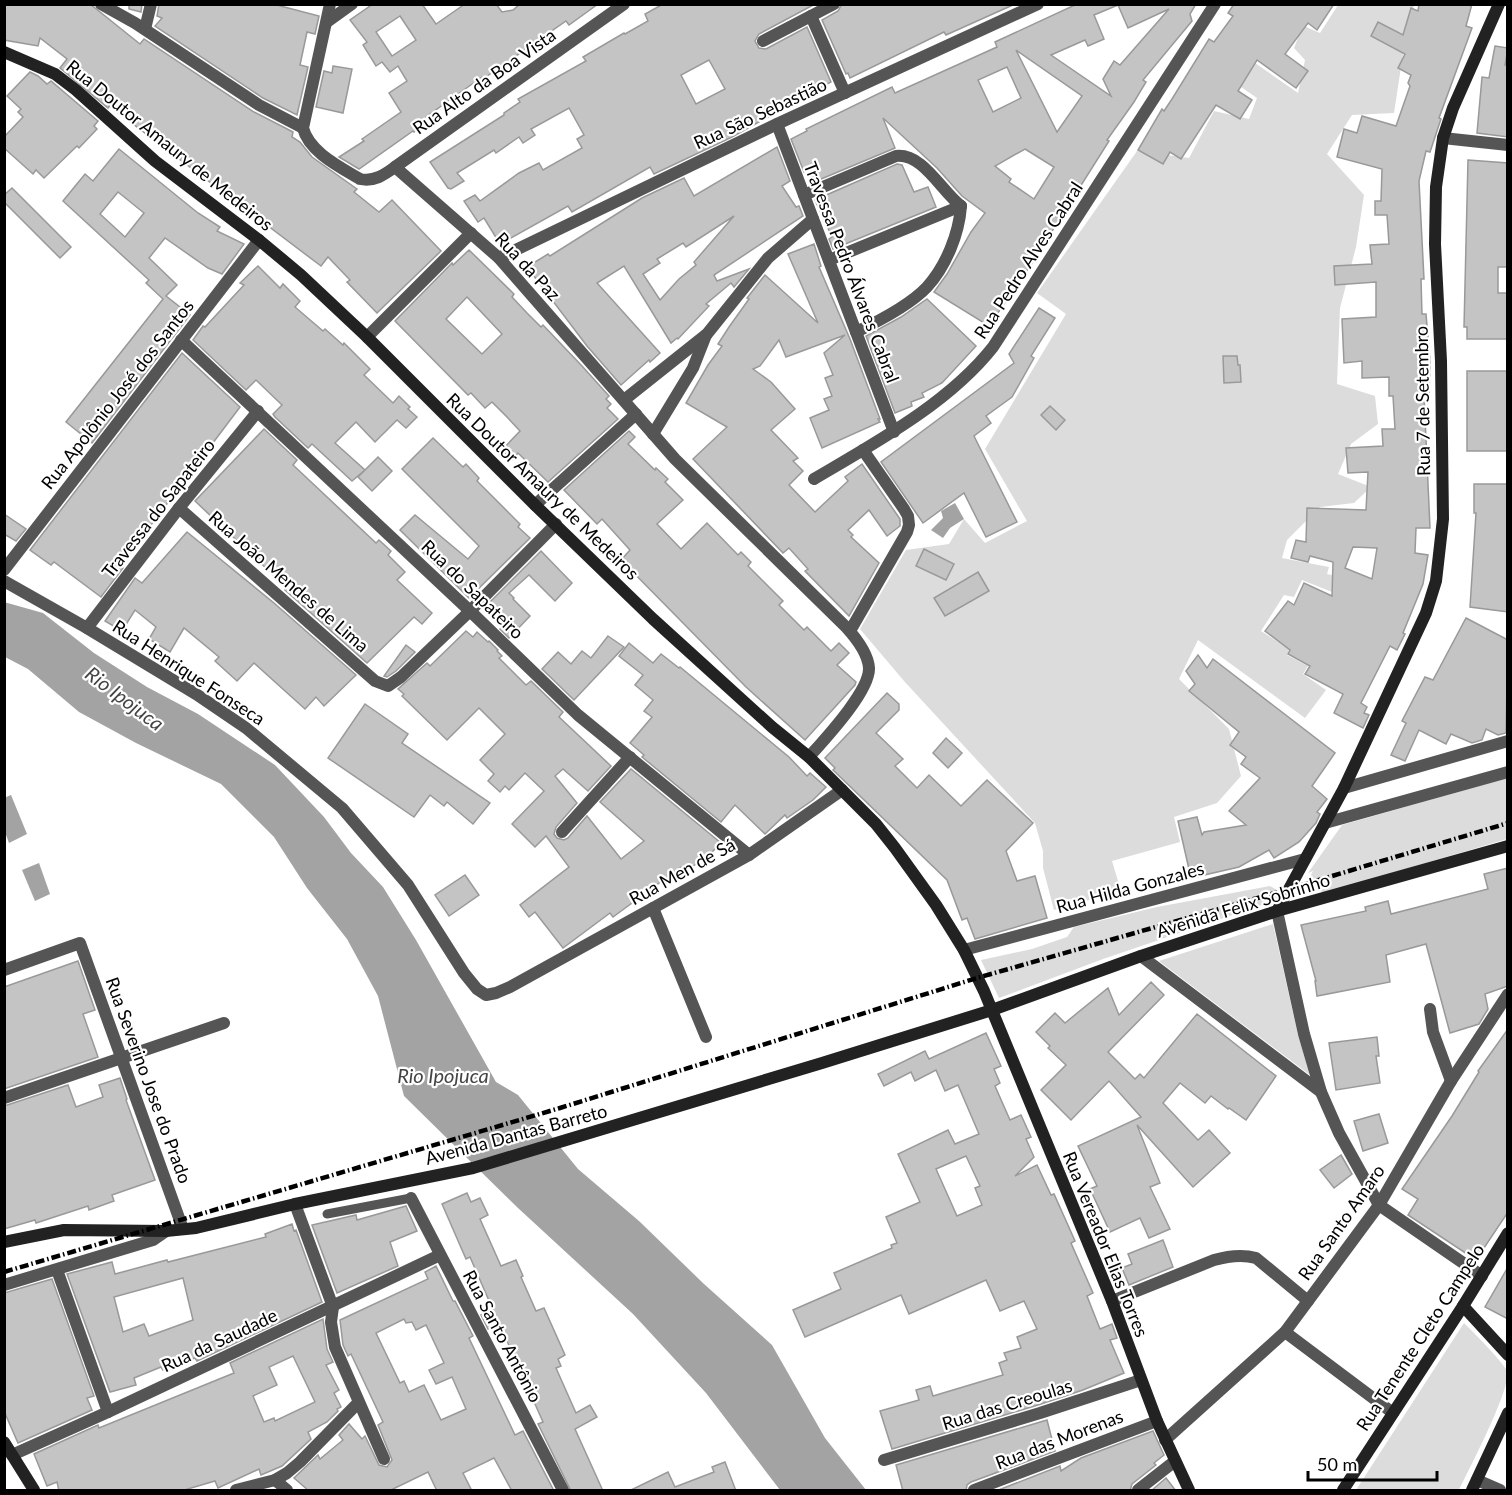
<svg xmlns="http://www.w3.org/2000/svg" width="1512" height="1495" font-family="Lato,sans-serif">
<rect width="100%" height="100%" fill="#fff"/>
<g fill="#dcdcdc">
<path d="M1338 5H1414L1406 34 1394 113 1352 115 1327 154 1364 195 1356 247 1340 308 1337 384 1375 396 1378 424 1351 444 1338 474 1371 487 1354 503 1320 507 1287 540 1282 558 1329 567 1327 574 1340 577 1332 592 1302 580 1294 597 1284 595 1261 631 1289 649 1287 655 1308 666 1303 674 1326 690 1305 718 1198 640 1179 679 1229 729 1241 776 1217 803 1174 817 1180 842 1112 861 1121 891 1054 910 1043 868V851L1035 823 904 681 860 629 906 550 949 544 964 519 985 543 1027 521 985 449 1066 314 1037 293 1137 151 1189 158 1214 111 1249 119 1257 98 1241 87 1255 63 1298 93 1305 60 1294 48 1298 38 1288 31 1297 23 1320 33Z"/>
<path d="M1507 778V839L1324 893 1314 887 1311 875 1313 871 1308 873 1342 825Z"/>
<path d="M1270 886 1277 890 1279 896 1277 899 1268 903 1103 959 999 998 981 960 1032 949 1067 937 1074 927 1157 907Z"/>
<path d="M1273 924 1298 1035 1310 1075 1159 961Z"/>
<path d="M1464 1323C1473 1332 1503 1362 1507 1371 1512 1388 1468 1471 1459 1490H1356Z"/>
</g>
<g fill="#a3a3a3">
<path d="M955 503 964 519 950 528 943 538 931 530 943 518 941 511Z"/>
<path d="M4 602 43 613 94 653 147 687 198 714 275 765 324 817 351 853 383 887 416 940 496 1082 518 1095 578 1169 639 1221 704 1284 772 1345 825 1438 866 1490H780L706 1393 633 1314 518 1208 404 1096 378 996 347 939 307 888 274 837 221 784 136 743 79 712 28 669 5 657Z"/>
<path d="M11 795 27 834 9 843 5 832 4 798Z"/>
<path d="M39 863 50 894 35 901 22 870Z"/>
</g>
<g fill="#c4c4c4" stroke="#999" stroke-width="1.5" fill-rule="evenodd">
<path d="M4 4H90L140 44 144 39 254 112 293 132 292 137 300 142 312 157 357 189 354 192 379 212 392 200 441 251 377 313 347 282 350 280 328 257 321 266 109 106 108 108 60 68 67 59 40 38 38 46 4 40Z"/>
<path d="M129 4H142L141 12 129 9Z"/>
<path d="M159 4H273L319 16 315 34 307 32 300 65 308 67 297 115 263 98 155 26 162 18 157 16Z"/>
<path d="M373 4H422L436 24 465 4H496L502 12 513 10 520 4H598L569 25 566 21 483 79 482 77 426 117 430 122 414 132 413 131 359 169 339 157 364 141 362 139 401 112 389 93 407 81 398 66 390 72 382 62 376 66 363 45 367 42 350 20ZM400 16 416 40 392 56 376 32Z"/>
<path d="M663 4H815L759 34 755 41 759 48 766 49 807 27 831 82 732 137 654 174 650 167 572 212 568 206 500 244 484 218 478 222 464 201 475 195 480 201 519 173 539 163 543 170 582 148 577 139 584 135 569 108 531 129 535 135 523 143 519 137 496 153 494 150 457 173 464 181 451 189 448 188 430 162 504 115V113L520 102 518 99 586 61 583 57 624 33 625 34 648 21 645 14ZM709 60 725 89 696 104 681 75Z"/>
<path d="M842 4H1015L946 35 944 32 850 78 848 73 846 74 822 20 838 11Z"/>
<path d="M1077 4H1196L1190 14 1192 21 1143 80 1146 82 1134 102 1107 140 1109 141 1032 263 989 326 934 292 947 274 971 232 985 213 962 196 937 168 883 118 895 148 814 182 808 170 804 172 791 139 807 131 806 129 892 87 895 93 997 47 995 42ZM1118 5 1128 28 1169 9 1120 65 1114 61 1103 79 1111 96 1051 55 1085 40 1088 46 1104 39 1094 15ZM1016 50 1082 96 1057 132ZM1007 67 1021 98 993 112 978 80ZM1025 149 1054 167 1034 199 1009 182 1011 179 995 166Z"/>
<path d="M1234 4H1334L1317 30 1308 23 1285 54 1308 71 1296 88 1257 60 1238 91 1252 100 1240 119 1216 105 1181 159 1170 152 1163 164 1138 150 1162 109 1164 111 1172 99 1209 39 1214 42 1233 16 1228 13Z"/>
<path d="M1419 4H1472L1466 26 1472 28 1439 118 1441 119 1430 152 1426 151 1419 181 1424 279H1421L1422 314H1426L1430 360 1429 395H1424L1430 528H1416L1415 553 1428 555 1423 584 1403 633 1405 634 1397 650 1390 646 1361 703 1367 707 1364 713 1369 715 1363 728 1334 713 1343 694 1305 674 1310 666 1288 654 1290 650 1265 631 1288 601 1294 605 1304 583 1332 596 1333 562 1310 556 1308 562 1291 558 1296 540 1306 542 1307 508 1366 510 1368 472 1348 473 1346 448 1383 446 1382 429H1395L1393 396H1389V377L1362 378V361L1344 363 1342 319 1376 317V282L1335 285 1334 266 1372 264 1370 245 1389 244 1387 215H1375V201H1381L1382 169 1337 157 1344 129 1357 133 1362 116 1396 126 1410 86 1408 83 1411 75 1398 68 1405 54 1371 36 1378 22 1403 35 1411 8 1418 11ZM1353 547 1377 548 1372 579 1345 568Z"/>
<path d="M1495 46 1508 48 1505 65H1508V137L1477 133 1482 77 1489 78Z"/>
<path d="M333 66 352 69 343 113 316 107 324 71 332 73Z"/>
<path d="M30 72 38 76 47 84 51 81 98 121 94 126 97 129 79 148 77 146 44 178 36 170 33 174 4 148V137L23 117 18 112 21 109 7 96Z"/>
<path d="M777 147 790 181 782 186 796 207 799 206 803 216 714 275 717 281 749 269 734 287 731 283 706 304 709 306 678 339 677 338 671 343 624 266 597 283 660 353 650 362 649 360 621 385 587 346 527 267 548 254 550 256 642 198 684 178 694 196ZM734 216 694 262 696 265 679 279 660 300 643 274 660 263 657 259 683 243 686 247Z"/>
<path d="M119 149 198 213 220 227 217 231 244 244 222 274 208 268 165 238 149 258 177 285 166 296 190 315 92 443 66 422 163 299 146 283 149 280 63 201 85 174 93 181ZM118 192 144 213 125 237 100 214Z"/>
<path d="M1468 160 1508 163V267H1498V293H1508V339H1467V327H1464Z"/>
<path d="M897 164 902 165 914 192 928 187 936 207 833 249 829 239 832 237 815 200Z"/>
<path d="M12 188 71 247 60 258 4 202V195Z"/>
<path d="M814 244 821 266 819 267 850 339 880 419H878L880 422 822 448 810 418 829 410 824 399 832 396 825 378 833 375 824 353 845 335 786 357 779 340 760 366 753 369 771 382 795 409 771 430 798 458 793 461 803 471 789 485 815 512 848 481 845 477 862 464 900 519V526L887 536 869 510 848 530 853 535 851 537 879 563 849 616 805 571 808 569 789 548 783 553 693 459 727 427 686 403 708 365 722 346 718 344 729 327 749 299 747 298 765 275 818 323 788 254Z"/>
<path d="M469 250 514 294 512 297 527 313 541 327 543 325 582 366 609 396 606 399 611 404 607 408 618 419 548 482 518 453 512 460 502 450 520 431 507 417 492 402 485 408 471 393 468 395 395 321 452 263 453 265ZM467 297 502 334 482 354 446 319Z"/>
<path d="M258 266 280 288 283 284 300 301 295 307 323 331 325 329 343 345 344 343 370 369 364 375 393 403 399 396 410 407 408 409 417 417 406 428 397 420 375 442 356 422 335 443 365 470 352 481 312 444 308 448 275 417 273 414 282 405 256 380 246 390 193 340 203 326 205 327 244 285 240 283Z"/>
<path d="M927 299 976 346 942 383 922 393 924 397 911 402 912 406 895 413 866 336 901 317Z"/>
<path d="M1039 308 1055 318 1031 356 1034 358 1012 397 986 416 991 423 974 436 1017 522 986 537 964 493 923 523 881 462 1014 363 1009 354Z"/>
<path d="M182 353 240 407 120 566 123 568 101 597 54 562 51 565 30 550Z"/>
<path d="M1223 356H1237L1238 365H1240L1241 382 1224 383Z"/>
<rect x="1467" y="371" width="41" height="80"/>
<path d="M1050 406 1065 420 1056 430 1041 415Z"/>
<path d="M264 429 297 460 293 465 376 543 379 540 391 551 388 555 405 572 397 580 432 613 422 624 414 617 367 663 285 590 287 588 195 501Z"/>
<path d="M629 431 635 437 628 444 655 470 656 468 668 479 665 482 683 500 657 524 681 549 707 523 738 555 741 552 751 562 748 566 783 601 779 605 804 630 807 627 831 651 839 643 849 653 837 665 856 682 855 685 805 740 746 687 621 560 630 550 602 519 597 524 564 490Z"/>
<path d="M433 438 463 467 466 464 479 478 477 481 520 524 518 527 530 538 469 598 400 530 415 515 468 559 479 546 402 469Z"/>
<path d="M378 457 392 471 372 491 358 477Z"/>
<path d="M1474 484H1508V612L1470 607 1476 513H1474Z"/>
<path d="M4 514 26 529 16 541 4 534Z"/>
<path d="M187 532 274 603 356 675 324 706 316 697 305 709 254 663 237 681 215 661 219 657 184 628 170 652 149 639 156 627 135 610 122 631 105 621 135 578 142 583Z"/>
<path d="M924 549 954 564 946 580 916 566Z"/>
<path d="M541 551 572 583 555 601 529 575 509 593 514 598 513 599 530 616 509 638 500 629 508 621 489 603Z"/>
<path d="M978 572 989 591 945 616 934 598Z"/>
<path d="M1466 618 1508 640 1506 733 1498 735 1486 729 1482 740 1472 743 1451 734 1446 744 1419 730 1405 761 1391 755 1406 723 1402 721 1425 677 1433 680Z"/>
<path d="M466 631 473 637 477 632 488 642 489 641 498 650 497 651 502 656 499 658 526 685 531 681 563 712 559 717 611 766 588 791 563 769 555 776 577 803 556 827 554 834 557 838 564 840 568 838 587 816 621 859 644 841 600 802 631 769 721 843 710 854 685 872 681 867 613 917 610 913 563 948 535 912 529 917 520 905 569 867 546 836 535 847 512 824 544 791 525 773 509 790 505 786 500 792 488 781 494 774 480 760 505 734 479 708 447 740 402 696 404 694 398 689 427 663 430 666Z"/>
<path d="M608 636 624 647 574 700 542 669 558 652 571 664 582 651 591 658Z"/>
<path d="M629 643 653 663 661 654 679 668 680 667 789 757 807 776 810 773 826 787 813 800 787 818 785 815 765 834 735 805 721 822 642 757 644 755 630 743 652 717 644 711 653 700 635 685 643 675 619 656Z"/>
<path d="M406 645 415 652 396 671 387 677 384 676Z"/>
<path d="M1198 655 1207 668 1213 659 1335 753 1312 786 1327 799 1317 812 1320 814 1316 823 1299 842 1274 858 1269 850 1239 867 1191 878 1178 821 1197 817 1202 835 1204 832 1246 825 1229 811 1260 778 1241 764 1246 757 1230 745 1239 732 1189 691 1195 684 1186 671Z"/>
<path d="M887 693 899 704V710L876 733 903 759 895 766 917 788 929 775 961 806 987 780 1033 823 1006 851 1017 881 1035 876 1047 918 975 939 967 918 962 920 947 880 833 770 835 768 825 758Z"/>
<path d="M365 704 408 734 402 743 490 803 473 824 447 802 444 806 430 795 414 817 328 758Z"/>
<path d="M946 738 962 753 948 768 933 753Z"/>
<path d="M1508 868V986L1485 994 1488 1009 1479 1024 1450 1033 1426 944 1386 955 1390 982 1317 996 1315 981H1316L1301 925 1366 911 1365 907 1388 901 1391 914 1488 889 1484 874Z"/>
<path d="M465 875 479 895 449 916 435 895Z"/>
<path d="M78 961 95 1010 83 1014 98 1057 4 1089V987Z"/>
<path d="M1151 982 1164 995 1108 1052 1135 1079 1140 1074 1144 1078 1197 1014 1276 1076 1246 1120 1229 1108 1228 1109 1211 1096 1205 1103 1180 1083 1163 1103 1198 1140 1209 1130 1230 1153 1193 1187 1137 1125 1160 1183 1150 1187 1170 1229 1149 1238 1140 1218 1110 1232 1090 1189 1097 1186 1078 1146 1141 1117 1109 1081 1071 1120 1041 1090 1066 1065 1048 1048 1050 1046 1036 1032 1055 1013 1065 1023 1108 988 1119 1015Z"/>
<path d="M1508 1029V1212L1476 1260 1408 1215 1418 1199 1402 1189 1452 1116 1479 1072 1478 1071Z"/>
<path d="M986 1033 1001 1066 994 1069 1000 1083 995 1086 1010 1120 1021 1115 1031 1137 1026 1139 1034 1157 1015 1176 1037 1165 1051 1195 1054 1194 1075 1241 1071 1243 1093 1293 1087 1296 1100 1329 1112 1324 1117 1338 1110 1340 1124 1373 1083 1390 1038 1405 892 1449 880 1411 919 1400 916 1390 930 1386 933 1396 1003 1375 999 1363 1007 1360 1004 1353 1021 1348 1017 1337 1037 1329 1024 1301 1000 1311 986 1280 909 1314 901 1295 805 1337 793 1310 841 1289 834 1273 892 1248 891 1245 897 1243 886 1217 920 1202 898 1154 948 1130 955 1144 979 1134 958 1085 945 1091 936 1070 915 1081 911 1072 884 1086 878 1074 925 1051 929 1059ZM966 1156 980 1186 975 1188 982 1205 957 1216 936 1169Z"/>
<path d="M1377 1037 1379 1056H1376L1380 1083 1336 1090 1329 1043Z"/>
<path d="M120 1078 127 1099 126 1100 155 1180 112 1195 114 1201 89 1210 88 1206 36 1223 35 1220 4 1229V1106L68 1085 76 1107 103 1097 99 1085Z"/>
<path d="M1379 1114 1388 1143 1363 1151 1354 1121Z"/>
<path d="M1341 1155 1352 1174 1334 1188 1320 1170Z"/>
<path d="M467 1193 471 1202 480 1198 488 1215 480 1219 501 1266 516 1260 523 1276 521 1277 536 1311 544 1308 565 1355 558 1359 561 1366 556 1368 576 1413 590 1405 597 1417 575 1429 603 1491H571L538 1424 543 1422 499 1323 488 1329 481 1315 493 1310 470 1257 466 1259 442 1204Z"/>
<path d="M406 1206 417 1231 390 1242 398 1266 337 1293 312 1225 356 1215 357 1220Z"/>
<path d="M292 1224 294 1231 296 1230 322 1302 197 1361 195 1358 163 1370 161 1367 134 1378 136 1385 110 1392 67 1274 112 1262 115 1274 167 1260 168 1262 266 1237 265 1234ZM183 1278 193 1320 149 1336 144 1324 123 1332 114 1297Z"/>
<path d="M1163 1240 1173 1267 1129 1285 1122 1268 1132 1264 1128 1254Z"/>
<path d="M436 1266 453 1301H455L473 1336 469 1338 515 1435 523 1431 554 1491H512L494 1458 463 1473 472 1491H437L428 1472 389 1491H309L294 1478 318 1455 320 1459 343 1440 339 1435 349 1424 362 1439 365 1436 379 1465 387 1467 392 1460 378 1425 383 1422 351 1354 348 1356 343 1345 340 1320 428 1279 425 1272ZM404 1319 406 1323 412 1322 416 1330 426 1325 444 1363 429 1370 436 1384 452 1377 466 1409 441 1420 424 1385 409 1392 404 1381 400 1383 376 1333Z"/>
<path d="M1508 1267V1319L1485 1307Z"/>
<path d="M52 1279 94 1396 87 1398 92 1410 18 1443 4 1411V1293Z"/>
<path d="M323 1319 327 1349 333 1362 326 1365 339 1390 334 1393 341 1407 337 1409 338 1411 327 1422 308 1432 311 1439 282 1466 261 1475 259 1469 218 1488 215 1481 181 1491H59L57 1482 47 1486 34 1454 98 1425 99 1428 234 1373 230 1363ZM293 1356 315 1402 275 1421 274 1418 264 1422 253 1396 277 1385 269 1367Z"/>
<path d="M1047 1420 1055 1451 971 1482 967 1485 966 1491H903L896 1465Z"/>
<path d="M1153 1431 1164 1455 1154 1463 1156 1465 1132 1484 1130 1491H996L1060 1466 1061 1471 1081 1458Z"/>
<path d="M725 1462 736 1491H629L668 1472 675 1487 714 1472 712 1467Z"/>
<path d="M1166 1478 1176 1491H1151Z"/>
</g>
<g fill="none" stroke-linecap="round" stroke-linejoin="round">
<path stroke="#555" stroke-width="9" d="M327 1214 411 1198"/>
<g stroke="#555" stroke-width="12">
<path d="M101 4 135 23 259 105 303 128"/>
<path d="M330 4 303 128C309 152 340 167 360 179 374 182 384 175 395 167L499 258 675 459 846 627C856 638 868 653 869 668 870 691 825 739 809 757"/>
<path d="M811 16 845 93"/>
<path d="M327 22 352 4"/>
<path d="M145 29 151 4"/>
<path d="M763 41 834 4"/>
<path d="M777 124 894 432"/>
<path d="M1443 138 1508 145"/>
<path d="M395 167 624 4"/>
<path d="M804 195 896 156C923 153 941 191 961 206"/>
<path d="M499 258 777 124 1038 4"/>
<path d="M829 260 961 206"/>
<path d="M856 332C877 322 911 304 927 287 946 266 959 234 961 206"/>
<path d="M367 337 471 233"/>
<path d="M181 340 470 611 578 715 749 855"/>
<path d="M624 400 707 334 768 258 813 219"/>
<path d="M653 434 693 368 706 335"/>
<path d="M814 479C875 443 949 403 993 347L1215 4"/>
<path d="M535 505 636 414"/>
<path d="M179 508 375 681 388 686 401 677 470 611 556 524"/>
<path d="M4 570 259 240"/>
<path d="M4 581 87 628 196 694 246 728 342 808 408 885 464 973 477 989 486 995 496 993 510 987 749 855 842 790"/>
<path d="M87 628 179 508 258 411"/>
<path d="M850 631 907 532 909 525 908 516 904 509 863 450"/>
<path d="M1344 788 1508 741"/>
<path d="M1325 823 1508 772"/>
<path d="M562 832 630 757"/>
<path d="M653 908 706 1037"/>
<path d="M1277 911 1304 1034 1321 1092 1339 1133 1379 1205 1482 1276"/>
<path d="M964 950 1305 859"/>
<path d="M1141 956 1321 1092"/>
<path d="M4 970 80 943 183 1229"/>
<path d="M1430 1009 1433 1032 1451 1081"/>
<path d="M4 1098 224 1023"/>
<path d="M411 1198 563 1490"/>
<path d="M295 1204 333 1307 331 1322 335 1347 384 1459"/>
<path d="M57 1270 108 1412"/>
<path d="M4 1285 153 1240 166 1231"/>
<path d="M1112 1301 1214 1260C1228 1256 1242 1254 1256 1258L1308 1301"/>
<path d="M1285 1332 1393 1413"/>
<path d="M1165 1440 1285 1332 1379 1205 1451 1081 1508 994"/>
<path d="M12 1455 108 1412 440 1255"/>
<path d="M884 1460 1040 1413 1141 1380"/>
<path d="M275 1480 287 1490"/>
<path d="M1477 1480 1500 1490"/>
<path d="M236 1490 275 1480 287 1473 300 1462 358 1403"/>
<path d="M974 1490 1157 1421"/>
<path d="M1138 1490 1175 1461"/>
</g>
<g stroke="#222" stroke-width="12">
<path d="M4 52 55 74 76 90 155 161 259 240 301 275 367 337 535 505 653 619 772 727 809 757 876 824 895 848 936 905 964 950 984 991 1112 1301 1157 1421 1189 1490"/>
<path d="M1277 911 1344 788 1426 613 1436 581 1443 519 1441 361 1435 244 1436 187 1443 138 1453 108 1499 4"/>
<path d="M4 1242 64 1230 166 1231 196 1228 295 1204 473 1168 822 1063 992 1010 1141 956 1277 911 1508 846"/>
<path d="M1463 1306 1508 1355"/>
<path d="M4 1442 34 1490"/>
<path d="M1343 1490 1463 1306 1508 1233"/>
<path d="M1472 1490 1508 1413"/>
</g>
<path stroke="#000" stroke-width="4.5" stroke-dasharray="9 3 1.5 3" stroke-linecap="butt" d="M4 1272 560 1108 977 978 1289 889 1508 823"/>
</g>
<g text-anchor="middle" dominant-baseline="central" stroke-width="4.5" stroke-linejoin="round" paint-order="stroke">
<g font-size="18" fill="#000" stroke="#fff">
<text transform="translate(484 81) rotate(-35)">Rua Alto da Boa Vista</text>
<text transform="translate(760 113) rotate(-25)">Rua São Sebastião</text>
<text transform="translate(170 145) rotate(39)">Rua Doutor Amaury de Medeiros</text>
<text transform="translate(1028 260) rotate(-57)">Rua Pedro Alves Cabral</text>
<text transform="translate(528 266) rotate(47)">Rua da Paz</text>
<text transform="translate(852 272) rotate(69)">Travessa Pedro Álvares Cabral</text>
<text transform="translate(117 394) rotate(-52)">Rua Apolônio José dos Santos</text>
<text transform="translate(1422 401) rotate(-91)">Rua 7 de Setembro</text>
<text transform="translate(543 486) rotate(44)">Rua Doutor Amaury de Medeiros</text>
<text transform="translate(158 508) rotate(-52)">Travessa do Sapateiro</text>
<text transform="translate(289 581) rotate(41)">Rua João Mendes de Lima</text>
<text transform="translate(473 589) rotate(44)">Rua do Sapateiro</text>
<text transform="translate(189 672) rotate(33)">Rua Henrique Fonseca</text>
<text transform="translate(682 871) rotate(-29)">Rua Men de Sá</text>
<text transform="translate(1130 887) rotate(-15)">Rua Hilda Gonzales</text>
<text transform="translate(1243 905) rotate(-17)">Avenida Felix Sobrinho</text>
<text transform="translate(149 1080) rotate(70)">Rua Severino Jose do Prado</text>
<text transform="translate(516 1134) rotate(-15)">Avenida Dantas Barreto</text>
<text transform="translate(1341 1222) rotate(-55)">Rua Santo Amaro</text>
<text transform="translate(1106 1244) rotate(68)">Rua Vereador Elias Torres</text>
<text transform="translate(503 1336) rotate(62)">Rua Santo Antônio</text>
<text transform="translate(1420 1337) rotate(-57)">Rua Tenente Cleto Campelo</text>
<text transform="translate(219 1340) rotate(-25)">Rua da Saudade</text>
<text transform="translate(1007 1404) rotate(-17)">Rua das Creoulas</text>
<text transform="translate(1059 1439) rotate(-21)">Rua das Morenas</text>
</g>
<g font-size="20" font-style="italic" fill="#444" stroke="#fff">
<text transform="translate(125 698) rotate(37)">Rio Ipojuca</text>
<text x="443" y="1075">Rio Ipojuca</text>
</g>
</g>
<rect width="1512" height="1495" fill="none" stroke="#000000" stroke-width="12"/>
<path d="M1308 1471v9h129v-9" fill="none" stroke="#000000" stroke-width="3"/>
<text x="1317" y="1471" font-size="18" fill="#000000" stroke="#ffffff" stroke-width="4.5" paint-order="stroke">50 m</text>
</svg>
